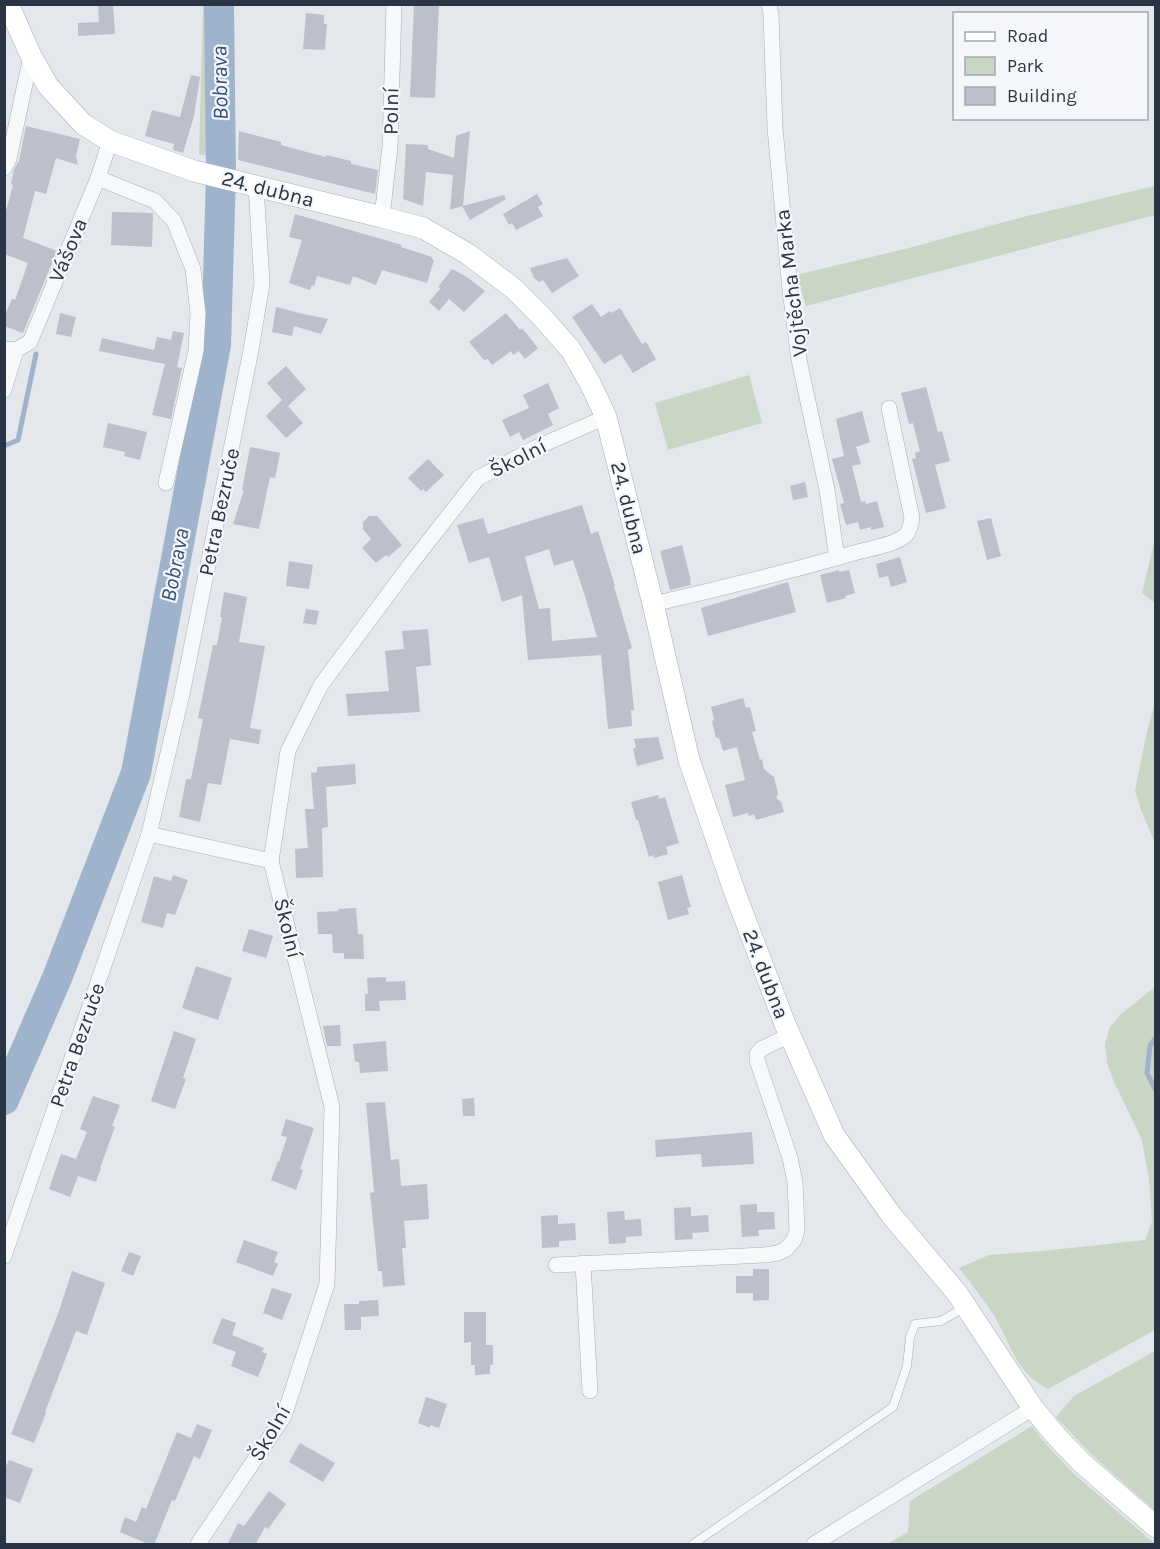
<svg xmlns="http://www.w3.org/2000/svg" width="1160" height="1549" font-family="Karla,sans-serif">
<rect width="100%" height="100%" fill="#e4e7ec"/>
<g fill="#c9d6c5">
<path d="M203 5H231L227 42 228 161 199 154Z"/>
<path d="M1155 186V215L806 306 796 275 905 249 1023 217Z"/>
<path d="M749 375 762 423 668 450 655 403Z"/>
<path d="M1155 539V603L1142 593Z"/>
<path d="M1155 702V843L1141 810 1135 790 1147 732Z"/>
<path d="M1155 987V1330L1048 1389C1014 1372 1011 1342 993 1314 983 1298 970 1283 959 1268L989 1255 1042 1251 1145 1240 1152 1222 1149 1179 1142 1140 1114 1082 1107 1063 1105 1044 1110 1027 1121 1014Z"/>
<path d="M1155 1351V1511L1091 1454 1056 1417 1074 1396Z"/>
<path d="M1032 1426 1047 1445 1073 1473 1155 1544H887L908 1532 910 1501Z"/>
</g>
<g fill="none" stroke-linecap="round" stroke-linejoin="round">
<g stroke="#9fb4cc" stroke-width="5">
<path d="M4 446 18 440 36 354"/>
<path d="M1156 1037 1150 1046 1147 1073 1156 1091"/>
</g>
<path stroke="#9fb4cc" stroke-width="30" d="M4 1100 57 978 136 773 216 345 221 174 219 4"/>
</g>
<g fill="#bbc0ca" fill-rule="evenodd">
<path d="M98 4H113L115 34 78 36V23L99 22Z"/>
<path d="M414 4H439L435 98 410 97Z"/>
<path d="M306 13 324 15V24H327L325 50 303 49Z"/>
<path d="M191 75 200 77 194 116 183 153 173 150 174 144 145 136 152 110 180 117Z"/>
<path d="M26 126 80 139 76 156 78 165 56 158 46 194 35 191 23 238 57 251 23 333 4 326V317L12 299 15 300 28 263 4 254V218L13 185 11 184 14 169 19 161Z"/>
<path d="M239 131 281 142V145L303 151 326 157V155L351 161V164L378 170 375 194 238 160Z"/>
<path d="M470 131 463 206 504 195 506 199 470 220 462 206 450 210 453 175 426 172 423 206 403 199 406 144 428 145V149L454 158 456 136Z"/>
<path d="M537 194 543 204 538 207 543 216 516 230 512 223 509 225 503 214Z"/>
<path d="M112 212 153 213 152 247 111 245Z"/>
<path d="M295 214 402 245 401 247 432 257V259L434 260 427 283 382 270 376 285 353 276 350 285 317 276 314 286 312 285 310 290 289 283 302 240 289 237Z"/>
<path d="M567 258 579 276 552 293 543 280 539 282 534 278 530 268Z"/>
<path d="M452 269 467 277 485 291 464 312 449 299 439 311 429 302 441 288 438 287Z"/>
<path d="M592 304 601 317 610 311 611 313 620 308 642 344 646 342 656 359 633 373 621 354 604 364 572 317Z"/>
<path d="M276 307 303 314 328 319 321 334 294 326 292 336 272 332Z"/>
<path d="M60 313 76 317 71 337 56 334Z"/>
<path d="M506 313 520 330 522 328 538 348 525 359 519 351 513 355 511 351 492 365 488 359 484 360 469 342Z"/>
<path d="M173 331 184 333 177 367 182 368 171 419 152 415 165 364 99 351 102 338 154 350 157 337 171 340Z"/>
<path d="M286 366 306 389 288 406 303 423 286 438 266 416 282 400 267 383Z"/>
<path d="M548 383 559 408 548 414 553 425 523 440 519 432 510 437 502 420 529 408 523 395Z"/>
<path d="M926 387 938 432 942 431 950 461 935 465 946 508 926 513 912 459 916 458 915 453 920 451 913 423 909 424 901 393Z"/>
<path d="M862 411 870 442 856 447 861 464 852 466 861 502 865 501 866 504 877 501 884 527 871 530V527L860 530 858 522 846 525 840 504 844 503 832 459 844 456 836 419Z"/>
<path d="M108 423 147 432 140 460 124 456 125 452 103 447Z"/>
<path d="M250 447 280 453 275 478 270 477 259 529 233 524 244 490H242Z"/>
<path d="M428 459 444 475 426 492 423 489 421 491 408 478Z"/>
<path d="M805 482 808 497 793 500 790 486Z"/>
<path d="M582 505 591 534 598 531 615 586H614L632 648 628 650 634 710H631L632 726 608 729 601 655 528 660 522 595 502 602 489 557 469 563 457 525 483 518 488 534ZM549 549 554 566 573 560 585 596 597 637 552 641 550 608 539 609 525 557Z"/>
<path d="M369 516H377L402 545 388 557 386 555 376 563 362 548 371 539 363 529V522Z"/>
<path d="M991 518 1001 556 987 560 977 521Z"/>
<path d="M682 545 691 581H690L691 585 670 590 660 551Z"/>
<path d="M900 557 907 582 891 587 888 576 879 578 876 564Z"/>
<path d="M289 561 313 565 309 589 286 586Z"/>
<path d="M839 570V572L849 570 855 593 845 596 846 598 827 603 820 575Z"/>
<path d="M788 582 796 612 708 636 701 608Z"/>
<path d="M224 592 247 597 239 642 265 646 250 728 261 730 259 744 230 739 221 785 208 783 200 822 179 817 186 779H191L203 719 198 718 213 645H217L222 617H220Z"/>
<path d="M306 609 319 611 316 625 303 623Z"/>
<path d="M428 629 431 665 416 667 420 712 348 716 346 694 389 691 385 651 404 649 402 631Z"/>
<path d="M743 698 746 708 750 707 756 731 752 732 760 760 762 759 764 769 774 777 778 793 776 798 781 802 784 812 756 820 754 814 749 816 748 813 733 817 725 785 745 780 737 747 723 751 719 738H716L712 721 714 720 711 707Z"/>
<path d="M658 737 664 759 637 766 633 749 636 747 634 739Z"/>
<path d="M355 764 356 784 326 787 328 827 322 828 323 877 296 878 295 849 308 848 305 809H314L311 773 317 772V767Z"/>
<path d="M658 795 659 799 665 797 679 843 666 847 668 854 654 858 653 855 649 857 638 820H636L631 802Z"/>
<path d="M173 875 188 880 175 915 167 913 163 928 141 922 154 876 171 881Z"/>
<path d="M682 875 691 907 687 908 689 914 668 920 658 882Z"/>
<path d="M356 908 358 934H363L364 959H344V953H333L332 934H318L317 912 339 911 338 909Z"/>
<path d="M249 929 273 936 266 958 242 951Z"/>
<path d="M196 966 232 978 218 1020 182 1008Z"/>
<path d="M386 977V982L405 981 406 1000 379 1001 380 1011H365V994H368L367 978Z"/>
<path d="M340 1025 341 1046H327L323 1026Z"/>
<path d="M174 1031 196 1039 183 1078 186 1079 175 1109 151 1101Z"/>
<path d="M386 1041 388 1071 360 1073 359 1062H355L353 1044Z"/>
<path d="M93 1096 120 1105 112 1126 115 1127 100 1168H101L96 1182 78 1176 70 1197 49 1189 61 1154 76 1159 87 1132 80 1129Z"/>
<path d="M474 1098 475 1116H463L462 1099Z"/>
<path d="M385 1102 391 1160 399 1159 401 1186 427 1184 429 1219 404 1221 406 1248H402L405 1285 383 1287 382 1271H378L370 1193 374 1192 366 1103Z"/>
<path d="M286 1119 314 1128 300 1169 303 1170 296 1190 271 1180 278 1161 279 1162 287 1137 281 1136Z"/>
<path d="M752 1132 754 1164 702 1167 701 1154 656 1157 655 1140Z"/>
<path d="M757 1204V1212H774L775 1229 758 1230 759 1236 742 1237 740 1205Z"/>
<path d="M691 1207V1216L708 1215 709 1232 692 1233 693 1239 675 1240 674 1208Z"/>
<path d="M624 1211 625 1220 641 1219 642 1236 626 1237V1243L609 1244 607 1212Z"/>
<path d="M558 1215V1224L575 1223 576 1240 559 1241V1247L542 1248 541 1216Z"/>
<path d="M244 1240 278 1252 274 1262 278 1264 273 1276 236 1262Z"/>
<path d="M129 1252 141 1256 133 1276 121 1271Z"/>
<path d="M753 1269H769V1300L753 1301V1293H736V1276H753Z"/>
<path d="M72 1271 105 1283 87 1335 76 1331 45 1412 46 1413 34 1443 11 1434 58 1314Z"/>
<path d="M272 1288 292 1294 282 1320 263 1313Z"/>
<path d="M378 1300 379 1316 361 1317V1330H345L344 1304H359V1301Z"/>
<path d="M464 1312H486V1345H493V1365H490V1374L475 1375V1365H471V1342L464 1343Z"/>
<path d="M222 1318 236 1323 232 1335 264 1348 262 1352 267 1354 258 1377 231 1366 236 1352 212 1343Z"/>
<path d="M426 1397 447 1404 439 1428 430 1425V1428L418 1423Z"/>
<path d="M197 1424 212 1430 200 1459 194 1456 175 1501 172 1500 154 1545H150L120 1532 125 1517 136 1522 142 1507 146 1509 177 1432 191 1438Z"/>
<path d="M300 1443 335 1463 323 1482 289 1462Z"/>
<path d="M9 1460 33 1469 20 1503 4 1497V1470Z"/>
<path d="M269 1491 286 1504 268 1529 265 1527 255 1545H227L238 1523 244 1526Z"/>
</g>
<g fill="none" stroke-linecap="round" stroke-linejoin="round">
<g stroke="#a9aeb7" stroke-width="9">
<path id="service" d="M693 1544 893 1407 907 1366 910 1337 915 1324 941 1321 965 1307"/>
</g>
<g stroke="#a9aeb7" stroke-width="16">
<g id="minor">
<path d="M769 4 771 15 775 128 790 290 799 360 827 490 837 558"/>
<path d="M4 168 9 159 31 56"/>
<path d="M98 178 155 201 174 221 193 269 198 313 196 351 166 483"/>
<path d="M382 217 390 147 394 4"/>
<path d="M4 349 16 350 30 342 98 178 110 141"/>
<path d="M4 390 16 350"/>
<path d="M653 604C720 589 787 572 854 553 868 549 895 545 906 535 910 530 911 524 912 518L889 408"/>
<path d="M149 834 271 861"/>
<path d="M4 1256 149 834 182 694 251 350 262 284 256 186"/>
<path d="M583 1263 590 1391"/>
<path d="M556 1265 764 1255 778 1253 786 1249 794 1240 797 1230 796 1205 795 1182 790 1158 757 1060V1054L761 1049 790 1035"/>
<path d="M198 1544 284 1416 327 1284 332 1107 271 861 288 751 321 685 410 565 478 478 535 448 606 417"/>
<path d="M814 1544 1033 1408"/>
</g>
</g>
<g stroke="#a9aeb7" stroke-width="22">
<path id="secondary" d="M8 4 31 56 48 86 83 124 110 141 194 171 382 217 423 228 468 254 513 288 542 317 571 350 590 383 606 417 653 604 689 760 735 893 785 1024 834 1135 892 1216 957 1293 1033 1408 1057 1437 1082 1463 1156 1527"/>
</g>
<use href="#service" stroke="#f7f8fa" stroke-width="8"/>
<use href="#minor" stroke="#f7f8fa" stroke-width="15"/>
<use href="#secondary" stroke="#fff" stroke-width="21"/>
</g>
<g text-anchor="middle" dominant-baseline="central" stroke-width="4.5" stroke-linejoin="round" paint-order="stroke">
<g font-size="21" fill="#2b3445" stroke="#f4f6f9">
<text transform="translate(391 111) rotate(-89)">Polní</text>
<text transform="translate(268 189) rotate(14)">24. dubna</text>
<text transform="translate(68 250) rotate(-67)">Vášova</text>
<text transform="translate(791 283) rotate(-97)">Vojtěcha Marka</text>
<text transform="translate(518 458) rotate(-27)">Školní</text>
<text transform="translate(629 508) rotate(76)">24. dubna</text>
<text transform="translate(219 512) rotate(-78)">Petra Bezruče</text>
<text transform="translate(288 928) rotate(76)">Školní</text>
<text transform="translate(766 974) rotate(69)">24. dubna</text>
<text transform="translate(77 1045) rotate(-71)">Petra Bezruče</text>
<text transform="translate(270 1433) rotate(-60)">Školní</text>
</g>
<g font-size="22" font-style="italic" fill="#34527a" stroke="#f4f6f9">
<text transform="translate(220 83) rotate(-91)">Bobrava</text>
<text transform="translate(175 565) rotate(-79)">Bobrava</text>
</g>
</g>
<rect width="1160" height="1549" fill="none" stroke="#2b3445" stroke-width="12"/>
<rect x="953" y="12" width="195" height="108" fill="#f4f6f9" stroke="#a4a8b1" stroke-width="1.5"/>
<rect x="965" y="32" width="30" height="9" fill="#ffffff" stroke="#a4a8b1" stroke-width="1.5"/>
<text x="1007" y="42" font-size="18" fill="#2b3445">Road</text>
<rect x="965" y="57" width="30" height="18" fill="#c9d6c5" stroke="#a4a8b1" stroke-width="1.5"/>
<text x="1007" y="72" font-size="18" fill="#2b3445">Park</text>
<rect x="965" y="87" width="30" height="18" fill="#bbc0ca" stroke="#a4a8b1" stroke-width="1.5"/>
<text x="1007" y="102" font-size="18" fill="#2b3445">Building</text>
</svg>
